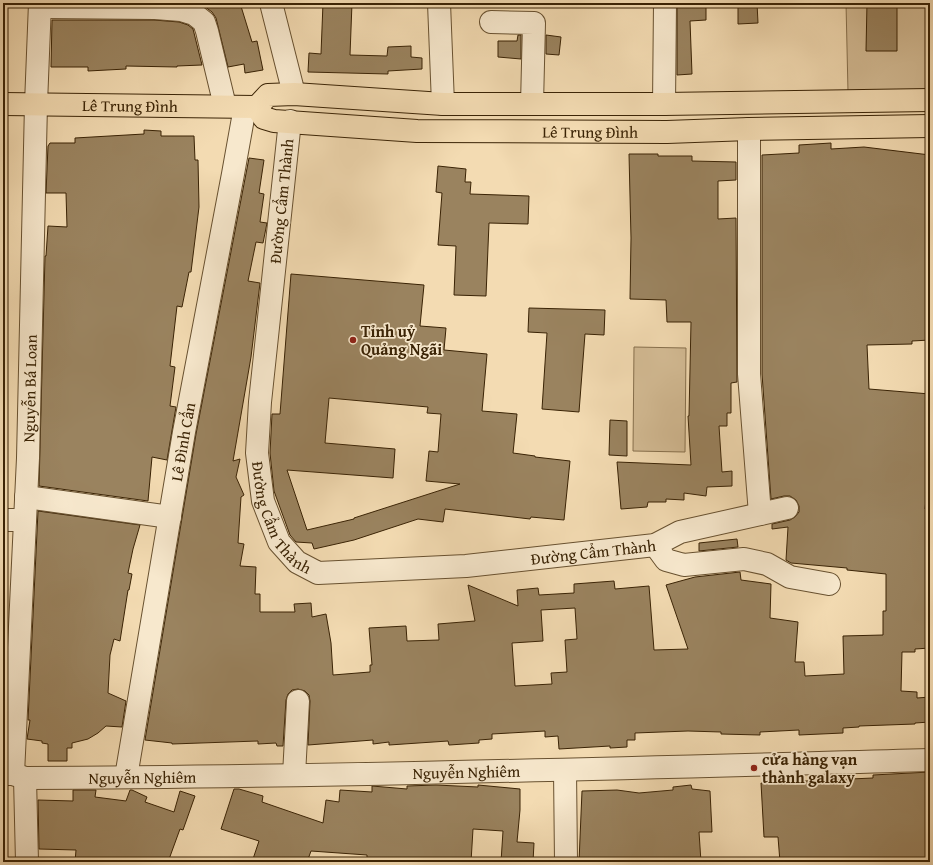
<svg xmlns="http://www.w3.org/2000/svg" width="933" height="865" font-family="'Gentium Book Plus',serif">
<rect width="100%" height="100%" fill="#f3dbb2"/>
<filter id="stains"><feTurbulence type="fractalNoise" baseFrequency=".005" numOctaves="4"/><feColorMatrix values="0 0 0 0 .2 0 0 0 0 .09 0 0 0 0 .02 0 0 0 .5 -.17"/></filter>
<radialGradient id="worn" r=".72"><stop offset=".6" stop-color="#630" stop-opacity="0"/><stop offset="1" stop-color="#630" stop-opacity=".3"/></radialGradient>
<g fill="#d4bc95" stroke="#87704d">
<path d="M846 3H930V90L848 92Z"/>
<path d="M634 347 686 348 685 452 633 451Z"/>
</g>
<g fill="#9a835f" stroke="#3a2305" fill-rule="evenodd">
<path d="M200 3H240L252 42 257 41 263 70 245 73 244 64 228 67 216 18 212 12Z"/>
<path d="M323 3H352L350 55 387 56 388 47 411 46V57L422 58V69L388 71V74L308 72 309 53 321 54Z"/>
<path d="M677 3H706V20L690 21 692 74 677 75Z"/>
<path d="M738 3H757L758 23 738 24Z"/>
<path d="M867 3H897V51H866Z"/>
<path d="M52 20H154L179 22 188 25 193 29 202 65 177 66V67L126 66V69L88 71V67H51Z"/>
<path d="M518 35H521V59L498 57V41H517Z"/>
<path d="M546 35 561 37 559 55 546 54Z"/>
<path d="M144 130 161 131V136H194L195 160H198L199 207 191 272H189L182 307 177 306 170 366 175 367 170 406 176 407 167 460 152 457 148 501 39 486 45 256H46L48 226 67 227 66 193H46L48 146 50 143H75V138L144 134Z"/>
<path d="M831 143V149L864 147 930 155V340L912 341V344L867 345 869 389 930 394V459L925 509H930V648L915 649V652H902L901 691 917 692V698L930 697V722L915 723V724L859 726V727L843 728V733L799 735V730L760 732V735L721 734V732L688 731 635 733V740H627V747L610 748V746L559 749 558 736 545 737V731L492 734V739L479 740V743L449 745 448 741 389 745V742L373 744V740L308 745 310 701 309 695 305 691 298 689 292 690 288 694 286 700 283 746H277L276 743 258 744V741L172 744V743L145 740 196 434 249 158 264 160 259 193 264 194 260 222 267 223 263 243 256 242 248 281 260 283 251 357 233 461 240 459 236 477 244 495 241 497 238 543 244 544 240 566 256 567 255 594H260V612H295L294 604 311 603 312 617 326 614 331 643 333 675 370 672V665H372L369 628 406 626 407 641 439 640 438 624 475 621 468 585 518 606 517 590 538 588 539 595 574 593V584L614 581 615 589 649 586 654 650 688 649 666 585 695 577 740 572 741 580 771 584 770 618 798 622 795 662H804L805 676 844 674 843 636 883 635V611H886V574L847 570V568L791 563 786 560 788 527 772 529V524L790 520 795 517 799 512V506L796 500 790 496H784L771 499 762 374V155L799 153V145ZM575 608 577 639 565 640 567 672 551 673 552 684 515 686 512 643 543 641 541 610Z"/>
<path d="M629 154H658V156H692V161L736 162V180L718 181V219L736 218 737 382 731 383V413H727V426H719L722 472 732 471V486L707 487 706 496 684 493V500L666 499V502H648L647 507 621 509 617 462 691 465 688 416H689L691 322H667L666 300 630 299 631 238Z"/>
<path d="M438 166 466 169 465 182H471L470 194 529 196 528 224 489 223 486 296 454 295 456 246 438 245 442 193 436 192Z"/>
<path d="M291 274 424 285 420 326 446 328 444 350 487 354 482 411 517 414 513 453 535 456V457L570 461 564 520 531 517 530 519 445 509 443 522 418 519 354 540 314 549 312 543 296 542 290 535 274 491 270 453 272 414H280ZM329 398 428 407 427 413 441 414 438 452 429 451 426 481 460 484 354 518V519L307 530 287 470 393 478 395 449 325 443Z"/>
<path d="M529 308 605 310 604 335 585 334 579 412 542 409 547 333 528 332Z"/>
<path d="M610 420 627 421V456L609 455Z"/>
<path d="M38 511 140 525 133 549 128 573 132 574 129 590H128L120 641 114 639 110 655 108 693 126 701 122 727 106 726 98 733 88 739 72 743V748H67V761H48V744L42 743V741L27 739 30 720H28Z"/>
<path d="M737 539 738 547 699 551V543Z"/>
<path d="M930 772V862H780L778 837H764L761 783 873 778V775Z"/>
<path d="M436 785 478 787V785L520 789V810L517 842 534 843 533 862H501L503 831 473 829 471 862H367V855L311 851 307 862H252L259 841 221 829 234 789H239L263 796 262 802 323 823 326 800 339 802 340 790 372 792V786L407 789V786Z"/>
<path d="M691 785 692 789 710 791 712 832H699L701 862H579L582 791 617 790 639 793 673 790V787Z"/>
<path d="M73 790H96L95 797 126 801 130 790H132L147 797 145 802 174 812 180 791 195 796 183 830 180 829 168 862H75L76 850 39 849 38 800 73 801Z"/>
</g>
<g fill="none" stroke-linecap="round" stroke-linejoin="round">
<g stroke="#685130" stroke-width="24">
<g id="minor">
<path d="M271 3 294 94"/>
<path d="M439 3 443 104"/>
<path d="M40 7 155 8 181 10 194 14 204 22 207 31 225 106"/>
<path d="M491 22 534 23 532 104"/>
<path d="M664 104 665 3"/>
<path id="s1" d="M290 121 260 402 257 453 263 501 279 542 297 562 318 573 466 566 655 545 680 532 787 508"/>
<path d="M749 129V374L760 514"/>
<path d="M26 497 170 517"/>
<path d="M3 520H25"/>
<path d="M655 545 666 560 684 565 744 559 767 564 790 577 829 584"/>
<path d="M565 770 566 862"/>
<path id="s2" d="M3 774H13L25 778C327 777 628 768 930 760"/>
<path id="s3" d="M13 774 28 458 36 104 40 3"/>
<path d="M294 775 298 701"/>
<path id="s4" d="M126 777 184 432 233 174 245 107"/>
<path d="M25 778 27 862"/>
</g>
</g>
<g stroke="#3a2305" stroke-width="24">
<g id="major">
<path id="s5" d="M3 104 257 107 268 95 294 94 443 104H664L930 100"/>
<path id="s6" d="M257 107 264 118 274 121 417 131 667 132 749 129 930 126"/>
</g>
</g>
<use href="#minor" stroke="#f7e8cd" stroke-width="22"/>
<use href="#major" stroke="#f3dbb2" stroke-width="22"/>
</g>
<g fill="#8f2418" stroke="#f7e8cd" stroke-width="1.5">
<circle cx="353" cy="340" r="4"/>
<circle cx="754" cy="768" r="4"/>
</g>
<g text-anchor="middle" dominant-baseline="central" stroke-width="3.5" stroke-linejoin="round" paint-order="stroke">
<g font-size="16" fill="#3a2305" stroke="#f7e8cd">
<text stroke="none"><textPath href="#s5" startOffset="127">Lê Trung Đình</textPath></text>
<text stroke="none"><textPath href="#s6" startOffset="340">Lê Trung Đình</textPath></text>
<text transform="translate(281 201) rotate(-84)">Đường Cẩm Thành</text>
<text stroke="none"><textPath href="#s3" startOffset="386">Nguyễn Bá Loan</textPath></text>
<text stroke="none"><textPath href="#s4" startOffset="340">Lê Đình Cẩn</textPath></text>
<text stroke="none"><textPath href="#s1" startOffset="405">Đường Cẩm Thành</textPath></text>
<text stroke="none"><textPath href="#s1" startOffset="753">Đường Cẩm Thành</textPath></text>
<text stroke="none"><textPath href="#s2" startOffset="464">Nguyễn Nghiêm</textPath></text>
<text stroke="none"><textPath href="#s2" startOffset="140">Nguyễn Nghiêm</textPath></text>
</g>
<g font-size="16" font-weight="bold" fill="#3a2305" stroke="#f7e8cd" text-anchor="start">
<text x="361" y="331">Tỉnh uỷ<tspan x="361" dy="18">Quảng Ngãi</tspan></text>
<text x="762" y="759">cửa hàng vạn<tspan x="762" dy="18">thành galaxy</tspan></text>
</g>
</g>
<rect width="933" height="865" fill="none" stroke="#f3dbb2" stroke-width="16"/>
<rect x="4" y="4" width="925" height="857" fill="none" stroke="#3a2305" stroke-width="2"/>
<rect x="8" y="8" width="917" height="849" fill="none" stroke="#3a2305"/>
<rect width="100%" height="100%" filter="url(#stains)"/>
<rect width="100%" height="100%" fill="url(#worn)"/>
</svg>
